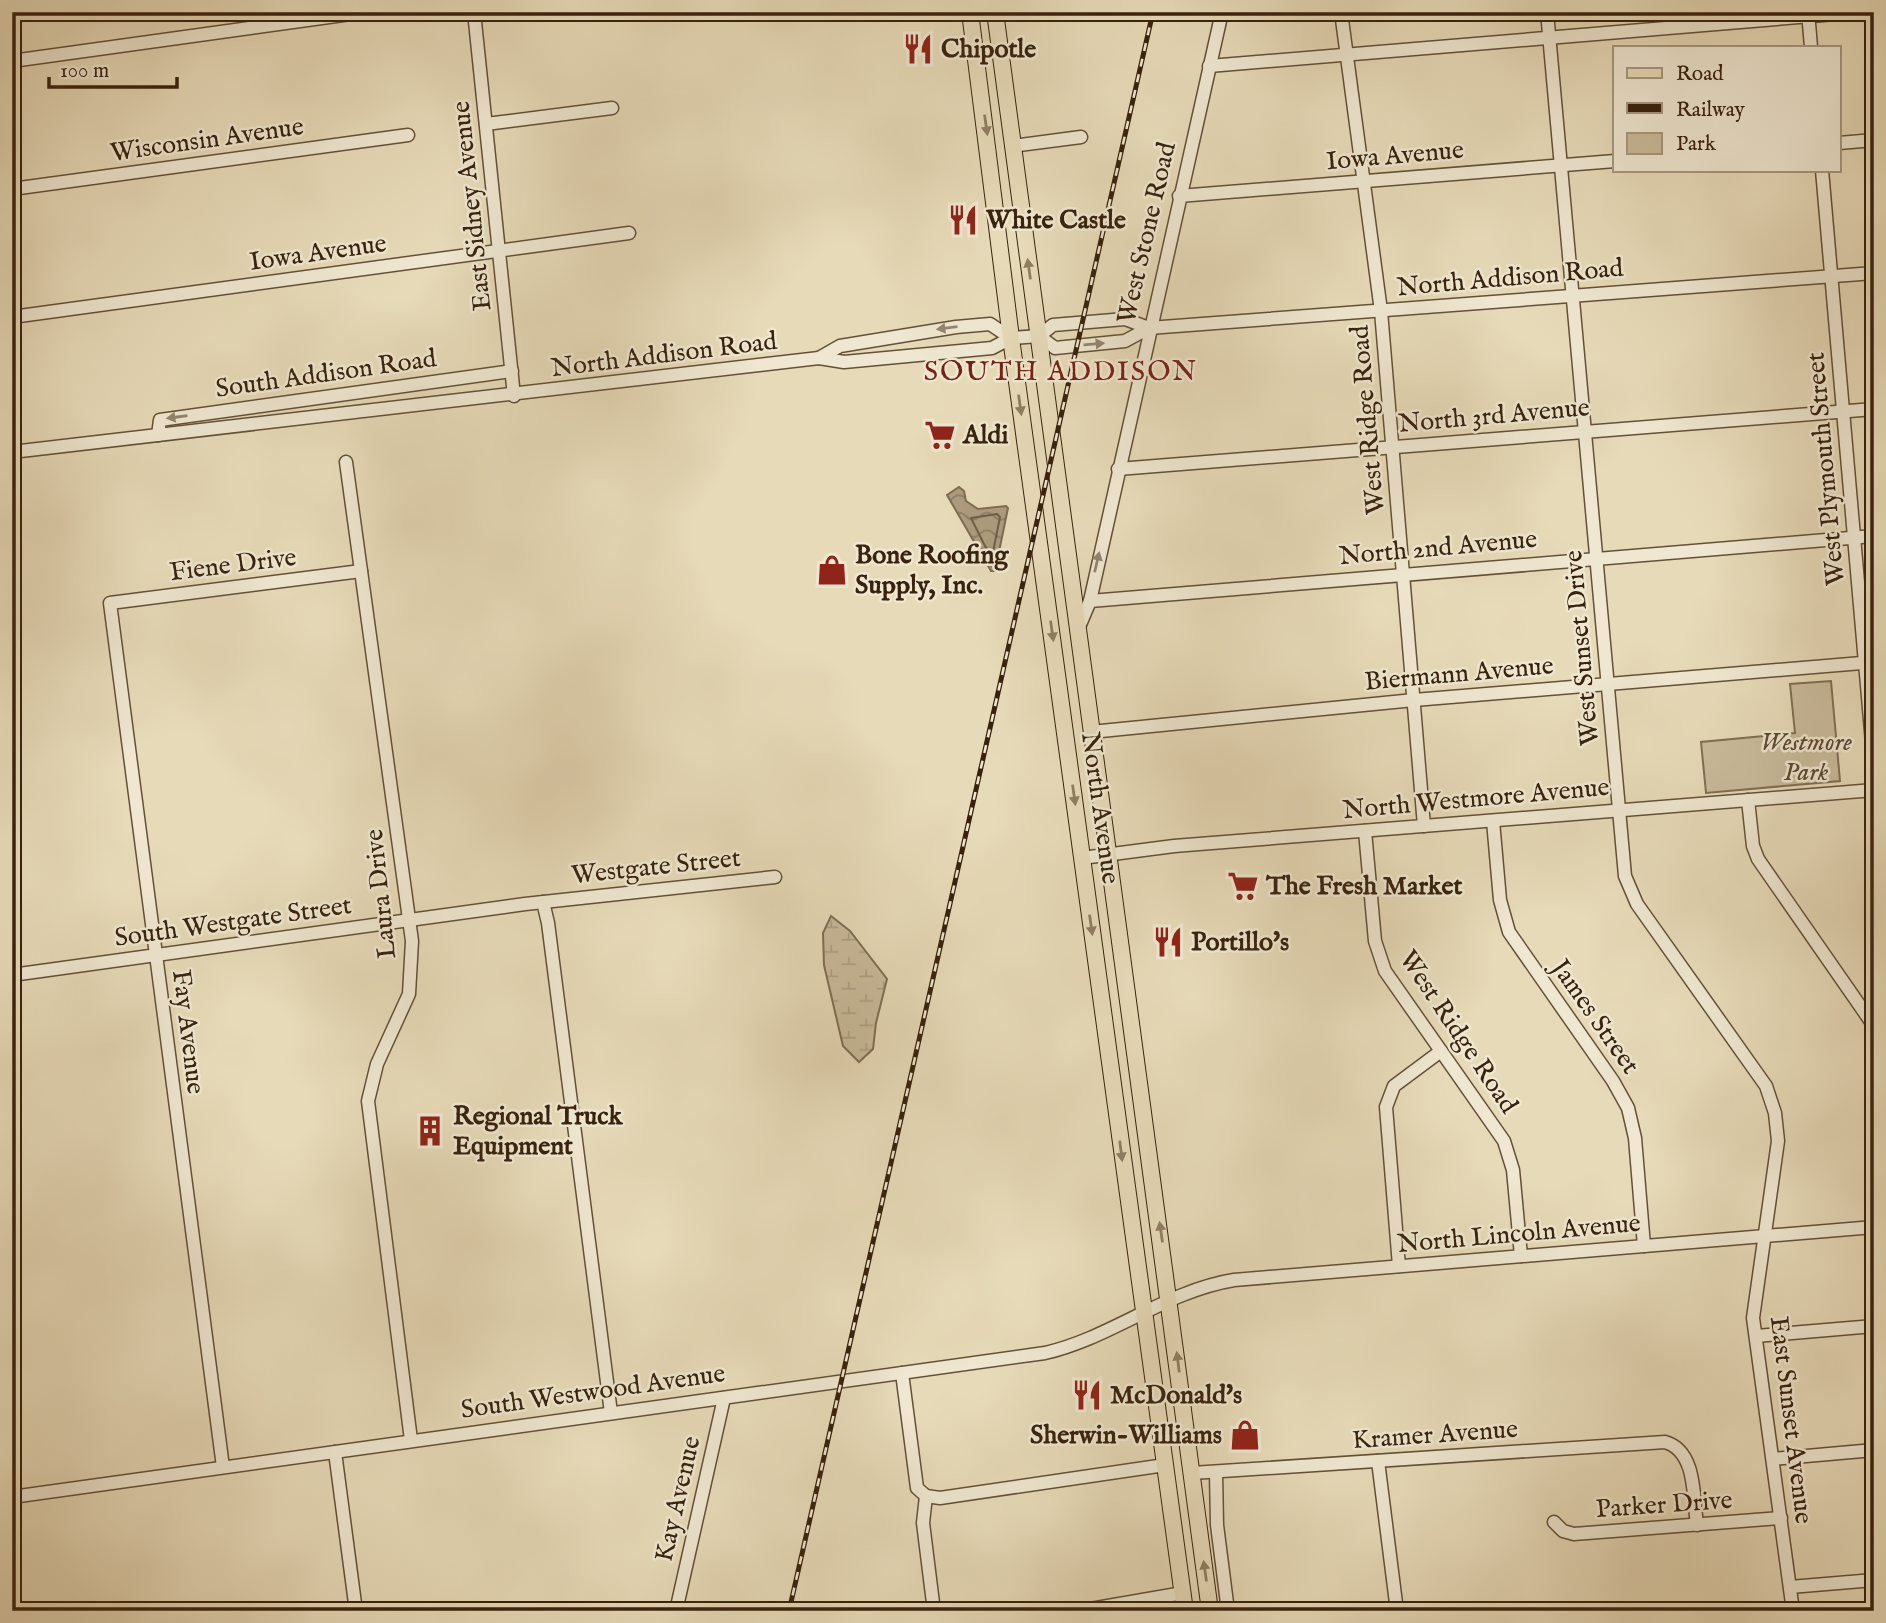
<svg xmlns="http://www.w3.org/2000/svg" width="1886" height="1623" font-family="'IM FELL English',serif">
<defs>
<pattern id="wetland-marsh" width="20" height="14" patternUnits="userSpaceOnUse" patternTransform="scale(1.75)"><rect width="20" height="14" fill="#c9bb9b"/><path d="M1 5h8M5 5V1M11 12h8M15 12V8" fill="none" stroke="#ada084"/></pattern>
<pattern id="water-waves" width="16" height="10" patternUnits="userSpaceOnUse" patternTransform="scale(1.75)"><rect width="16" height="10" fill="#ac9b7e"/><path d="M0 5q4-4 8 0t8 0" fill="none" stroke="#8d7e66"/></pattern>
</defs>
<rect width="100%" height="100%" fill="#e7dab8"/>
<filter id="stains"><feTurbulence type="fractalNoise" baseFrequency=".00286" numOctaves="4"/><feColorMatrix values="0 0 0 0 .2 0 0 0 0 .09 0 0 0 0 .02 0 0 0 .5 -.17"/></filter>
<radialGradient id="worn" r=".72"><stop offset=".6" stop-color="#630" stop-opacity="0"/><stop offset="1" stop-color="#630" stop-opacity=".3"/></radialGradient>
<path fill="url(#wetland-marsh)" stroke="#806e54" stroke-width="2" d="M831 916 850 931 887 979 876 1023 873 1049 859 1062 843 1046 824 965 823 933Z"/>
<path fill="#c9bb9b" stroke="#806e54" stroke-width="2" d="M1831 681 1840 781 1706 793 1701 742 1795 733 1790 684Z"/>
<path fill="url(#water-waves)" stroke="#7e6b51" stroke-width="2" d="M959 487 964 491 966 501 978 509 1006 506 1008 508 995 571H991L947 495Z"/>
<g fill="none" stroke-linecap="round" stroke-linejoin="round">
<path stroke="#725e46" stroke-width="2" d="M997 514 1000 517 993 552 989 554 971 518Z"/>
<g stroke="#645038" stroke-width="15">
<g id="minor">
<path d="M474 12 514 396"/>
<path d="M1341 12 1381 311 1424 826"/>
<path d="M1547 12 1625 876 1637 904 1766 1086 1775 1113 1778 1141 1753 1318 1793 1611"/>
<path d="M1808 12 1811 47"/>
<path d="M12 61 365 12"/>
<path d="M1209 66 1860 12"/>
<path d="M486 124 612 108"/>
<path d="M1839 143 1874 140"/>
<path d="M1012 146 1081 137"/>
<path d="M1822 170 1874 766"/>
<path d="M12 189 408 135"/>
<path d="M1179 196 1615 161"/>
<path d="M12 317 629 233"/>
<path d="M1039 336 1055 348 1125 341 1149 328"/>
<path d="M819 358 840 346 956 327 990 324 1011 338"/>
<path d="M158 435 160 420 512 371"/>
<path d="M12 452 819 358 844 362 992 348 1011 338 1039 336 1053 325 1125 319 1149 328 1874 273"/>
<path d="M346 462 412 941 409 994 377 1064 368 1101 411 1440"/>
<path d="M1118 469 1874 409"/>
<path d="M1090 601 1874 536"/>
<path d="M1079 627 1090 601 1222 12"/>
<path d="M1091 732 1414 700 1874 662"/>
<path d="M1748 800 1753 846 1758 859 1874 1026"/>
<path d="M1493 821 1500 900 1509 932 1613 1081 1628 1108 1635 1138 1644 1246"/>
<path d="M1365 831 1375 941 1385 971 1504 1141 1513 1170 1521 1256"/>
<path d="M1082 858 1174 846 1874 790"/>
<path d="M543 902 548 923 611 1413"/>
<path d="M12 975 525 904 775 877"/>
<path d="M1399 1266 1386 1107 1394 1086 1441 1051"/>
<path d="M1756 1336 1874 1326"/>
<path d="M902 1373 917 1488 926 1496 923 1523 934 1611"/>
<path d="M335 1452 356 1611"/>
<path d="M1773 1459 1874 1450"/>
<path d="M1378 1461 1397 1611"/>
<path d="M223 1467 110 603 361 571"/>
<path d="M1192 1473 1665 1442C1697 1451 1693 1498 1697 1525"/>
<path d="M1216 1473 1217 1525 1228 1611"/>
<path d="M926 1496 940 1498 1165 1465"/>
<path d="M12 1497 1045 1353C1111 1338 1166 1291 1234 1280L1874 1227"/>
<path d="M1554 1522 1563 1531 1574 1534 1781 1518"/>
<path d="M1790 1587 1874 1580"/>
<path d="M676 1611 724 1398"/>
<path d="M1079 1611 1183 1593"/>
</g>
</g>
<g stroke="#38220d" stroke-width="18">
<g id="major">
<path d="M970 12 1011 338 1185 1611"/>
<path d="M995 12 1210 1611"/>
</g>
</g>
<use href="#minor" stroke="#efe7d1" stroke-width="12"/>
<use href="#major" stroke="#e7dab8" stroke-width="16"/>
<g stroke="#38220d" stroke-width="5">
<path id="rail" d="M789 1611 1153 12"/>
</g>
<use href="#rail" stroke="#efe7d1" stroke-width="2.5" stroke-dasharray="8" stroke-linecap="butt"/>
</g>
<defs><path id="oneway-solid" d="M-6-.8H1V-3.2L6.5 0L1 3.2V.8H-6Z" transform="scale(1.75)"/></defs>
<g fill="#907e62">
<use href="#oneway-solid" transform="translate(986 125) rotate(82)"/>
<use href="#oneway-solid" transform="translate(1029 269) rotate(-98)"/>
<use href="#oneway-solid" transform="translate(1020 405) rotate(82)"/>
<use href="#oneway-solid" transform="translate(1052 631) rotate(82)"/>
<use href="#oneway-solid" transform="translate(1074 795) rotate(82)"/>
<use href="#oneway-solid" transform="translate(1091 925) rotate(82)"/>
<use href="#oneway-solid" transform="translate(1121 1151) rotate(83)"/>
<use href="#oneway-solid" transform="translate(1161 1232) rotate(-98)"/>
<use href="#oneway-solid" transform="translate(1178 1362) rotate(-97)"/>
<use href="#oneway-solid" transform="translate(1205 1571) rotate(-98)"/>
</g>
<g fill="#94846f">
<use href="#oneway-solid" transform="translate(947 328) rotate(173)"/>
<use href="#oneway-solid" transform="translate(1094 344) rotate(-5)"/>
<use href="#oneway-solid" transform="translate(177 417) rotate(172)"/>
<use href="#oneway-solid" transform="translate(1097 562) rotate(-77)"/>
</g>
<defs>
<g id="restaurant-bare" transform="scale(2.415)"><path d="M-5-6h1v4h1v-4h1v4h1v-4h1v5L-1.5 .5V6h-2V.5L-5-1ZM5-6V6H3V1.5H1.5Q1.5-4 5-6Z" fill="#8f2418" stroke="#efe7d1" stroke-width="2.5" paint-order="stroke"/></g>
<g id="supermarket-bare" transform="scale(2.415)"><path d="M-6-5.5h2.5l.6 2H6L4.5 2H-2.5L-4.4-4H-6ZM-1.5 3.2a1.3 1.3 0 1 0 .1 0ZM3 3.2a1.3 1.3 0 1 0 .1 0Z" fill="#8f2418" stroke="#efe7d1" stroke-width="2.5" paint-order="stroke"/></g>
<g id="shop-bare" transform="scale(2.415)"><path d="M-5-2.5h2.3a2.7 3.5 0 0 1 5.4 0H5L5.5 6h-11ZM-1.5-2.5h3a1.5 2.3 0 0 0-3 0Z" fill="#8f2418" stroke="#efe7d1" stroke-width="2.5" paint-order="stroke"/></g>
<g id="building-bare" transform="scale(2.415)"><path d="M-4-6H4V6H1V3H-1V6H-4ZM-2.5-4.3h1.7v1.8h-1.7ZM.8-4.3h1.7v1.8H.8ZM-2.5-1h1.7V.8h-1.7ZM.8-1h1.7V.8H.8Z" fill="#8f2418" stroke="#efe7d1" stroke-width="2.5" paint-order="stroke"/></g>
</defs>
<g fill-rule="evenodd">
<use href="#restaurant-bare" x="918" y="49"/>
<use href="#restaurant-bare" x="963" y="220"/>
<use href="#supermarket-bare" x="940" y="435"/>
<use href="#shop-bare" x="832" y="570"/>
<use href="#supermarket-bare" x="1243" y="886"/>
<use href="#restaurant-bare" x="1168" y="942"/>
<use href="#building-bare" x="430" y="1131"/>
<use href="#restaurant-bare" x="1087" y="1395"/>
<use href="#shop-bare" x="1245" y="1435"/>
</g>
<g text-anchor="middle" dominant-baseline="central" stroke-width="5" stroke-linejoin="round" paint-order="stroke">
<g font-size="26" font-weight="bold" fill="#38220d" stroke="#efe7d1" text-anchor="start">
<text x="941" y="49">Chipotle</text>
<text x="986" y="220">White Castle</text>
<text x="963" y="435">Aldi</text>
<text x="855" y="555">Bone Roofing<tspan x="855" dy="30">Supply, Inc.</tspan></text>
<text x="1266" y="886">The Fresh Market</text>
<text x="1191" y="942">Portillo's</text>
<text x="453" y="1116">Regional Truck<tspan x="453" dy="30">Equipment</tspan></text>
<text x="1110" y="1395">McDonald's</text>
<text x="1222" y="1435" text-anchor="end">Sherwin-Williams</text>
</g>
<g font-size="26" fill="#38220d" stroke="#efe7d1">
<text transform="translate(207 140) rotate(-8)">Wisconsin Avenue</text>
<text transform="translate(1395 156) rotate(-5)">Iowa Avenue</text>
<text transform="translate(472 206) rotate(-96)">East Sidney Avenue</text>
<text transform="translate(1147 233) rotate(-77)">West Stone Road</text>
<text transform="translate(318 253) rotate(-8)">Iowa Avenue</text>
<text transform="translate(1510 278) rotate(-5)">North Addison Road</text>
<text transform="translate(664 355) rotate(-7)">North Addison Road</text>
<text transform="translate(326 374) rotate(-8)">South Addison Road</text>
<text transform="translate(1494 416) rotate(-5)">North 3rd Avenue</text>
<text transform="translate(1368 420) rotate(-95)">West Ridge Road</text>
<text transform="translate(1826 469) rotate(-95)">West Plymouth Street</text>
<text transform="translate(1438 548) rotate(-5)">North 2nd Avenue</text>
<text transform="translate(233 565) rotate(-7)">Fiene Drive</text>
<text transform="translate(1582 648) rotate(-95)">West Sunset Drive</text>
<text transform="translate(1459 674) rotate(-5)">Biermann Avenue</text>
<text transform="translate(1476 799) rotate(-5)">North Westmore Avenue</text>
<text transform="translate(1100 808) rotate(82)">North Avenue</text>
<text transform="translate(656 867) rotate(-6)">Westgate Street</text>
<text transform="translate(381 894) rotate(-96)">Laura Drive</text>
<text transform="translate(233 922) rotate(-8)">South Westgate Street</text>
<text transform="translate(1595 1017) rotate(55)">James Street</text>
<text transform="translate(188 1032) rotate(83)">Fay Avenue</text>
<text transform="translate(1458 1032) rotate(56)">West Ridge Road</text>
<text transform="translate(1519 1234) rotate(-5)">North Lincoln Avenue</text>
<text transform="translate(593 1392) rotate(-8)">South Westwood Avenue</text>
<text transform="translate(1791 1420) rotate(83)">East Sunset Avenue</text>
<text transform="translate(1435 1435) rotate(-4)">Kramer Avenue</text>
<text transform="translate(678 1499) rotate(-77)">Kay Avenue</text>
<text transform="translate(1664 1505) rotate(-4)">Parker Drive</text>
</g>
<g font-size="26" font-style="italic" fill="#5c4830" stroke="#efe7d1">
<text x="1806" y="742">Westmore<tspan x="1806" dy="30">Park</tspan></text>
</g>
<g font-size="28" letter-spacing="2" fill="#7a1f14" stroke="#efe7d1">
<text x="1061" y="372">SOUTH ADDISON</text>
</g>
</g>
<rect width="1886" height="1623" fill="none" stroke="#e7dab8" stroke-width="42"/>
<rect x="14" y="14" width="1858" height="1595" fill="none" stroke="#38220d" stroke-width="3.5"/>
<rect x="21" y="21" width="1844" height="1581" fill="none" stroke="#38220d" stroke-width="2"/>
<rect x="1613" y="46" width="228" height="126" fill="#efe7d1" stroke="#a69883" stroke-width="2"/>
<rect x="1627" y="68" width="35" height="10" fill="#e7dab8" stroke="#a69883" stroke-width="2"/>
<text x="1676" y="80" font-size="21" fill="#38220d">Road</text>
<rect x="1627" y="103" width="35" height="10" fill="#38220d" stroke="#a69883" stroke-width="2"/>
<text x="1676" y="116" font-size="21" fill="#38220d">Railway</text>
<rect x="1627" y="133" width="35" height="21" fill="#c9bb9b" stroke="#a69883" stroke-width="2"/>
<text x="1676" y="150" font-size="21" fill="#38220d">Park</text>
<path d="M49 77v10h128v-10" fill="none" stroke="#38220d" stroke-width="3.5"/>
<text x="60" y="77" font-size="21" fill="#38220d" stroke="#efe7d1" stroke-width="5" paint-order="stroke">100 m</text>
<rect width="100%" height="100%" filter="url(#stains)"/>
<rect width="100%" height="100%" fill="url(#worn)"/>
</svg>
